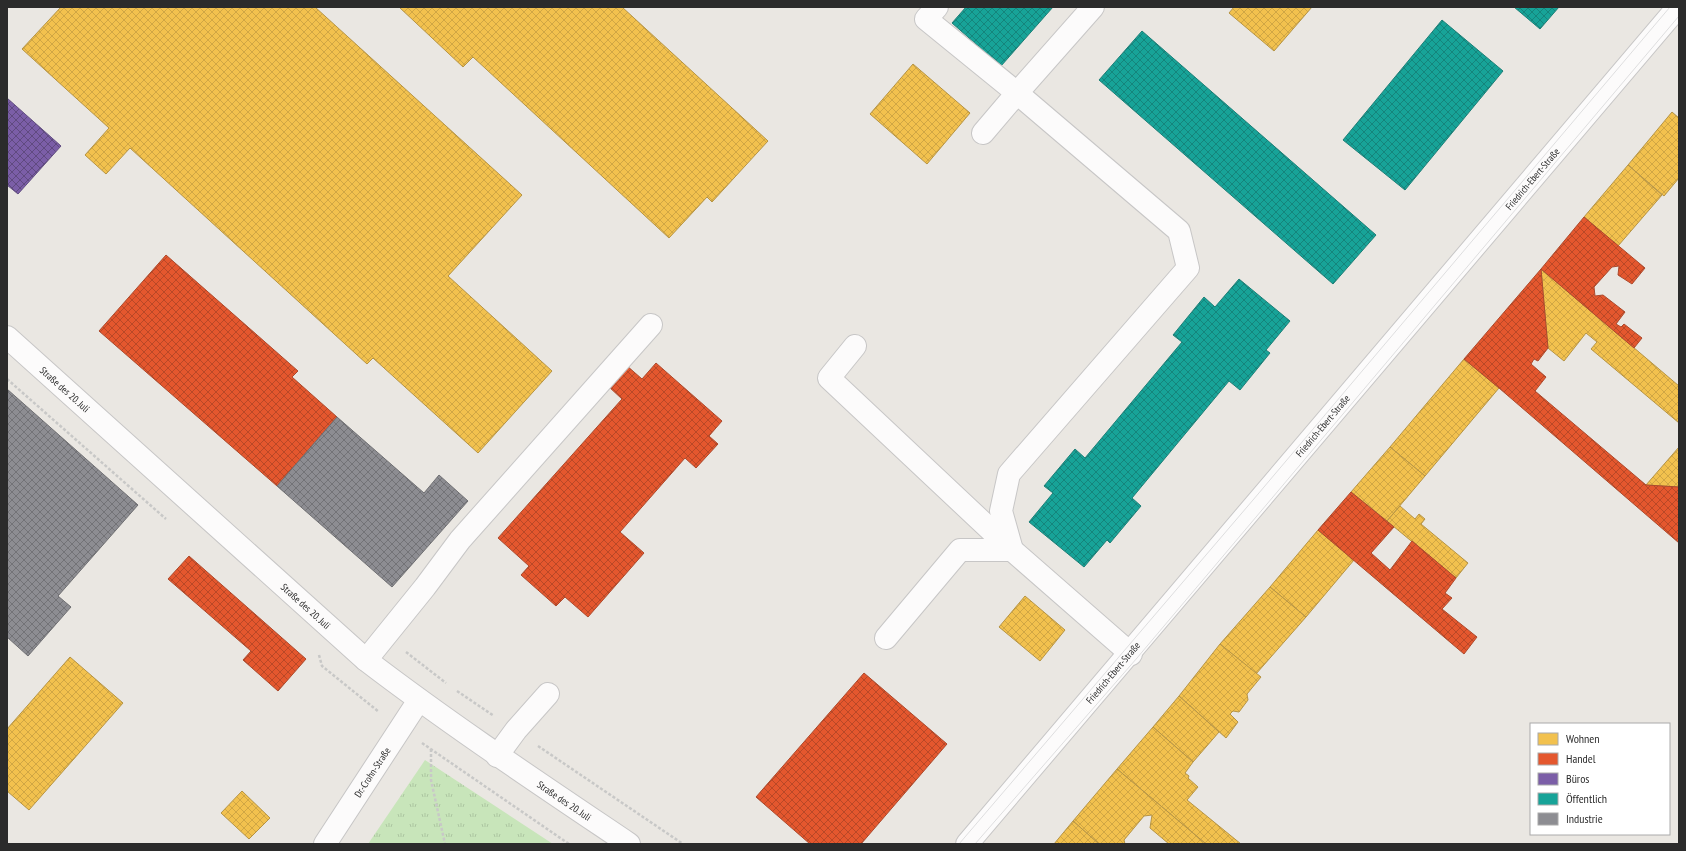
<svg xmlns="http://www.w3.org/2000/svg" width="1686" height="851" font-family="'PT Sans Narrow',sans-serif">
<defs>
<pattern id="park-tufts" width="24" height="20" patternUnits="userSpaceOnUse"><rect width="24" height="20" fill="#c8e5ba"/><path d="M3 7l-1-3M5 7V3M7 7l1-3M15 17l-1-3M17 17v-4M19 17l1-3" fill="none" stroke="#acc5a0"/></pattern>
<pattern id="homes-cross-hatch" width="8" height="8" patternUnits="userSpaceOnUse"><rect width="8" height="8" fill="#f2c14e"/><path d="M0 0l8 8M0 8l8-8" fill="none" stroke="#d0a644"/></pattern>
<pattern id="shops-cross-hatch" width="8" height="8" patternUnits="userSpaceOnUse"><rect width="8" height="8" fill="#e4572e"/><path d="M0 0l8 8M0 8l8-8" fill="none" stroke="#b94827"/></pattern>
<pattern id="offices-cross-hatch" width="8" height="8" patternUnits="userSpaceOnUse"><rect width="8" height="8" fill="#7b5ea7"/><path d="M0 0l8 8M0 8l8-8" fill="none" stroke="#604a80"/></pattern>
<pattern id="public-cross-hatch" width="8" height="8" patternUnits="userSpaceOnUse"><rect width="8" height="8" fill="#17a398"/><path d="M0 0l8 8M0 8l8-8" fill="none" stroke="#15857c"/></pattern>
<pattern id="industry-cross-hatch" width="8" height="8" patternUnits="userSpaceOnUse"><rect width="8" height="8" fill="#8d8d92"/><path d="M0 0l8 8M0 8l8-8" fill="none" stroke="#737377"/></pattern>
</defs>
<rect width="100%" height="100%" fill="#eae7e2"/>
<path fill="url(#park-tufts)" d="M425 760 553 844H368Z"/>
<g fill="url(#homes-cross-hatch)" stroke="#b69444">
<path d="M61 7H315L522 195 448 276 552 371 478 453 373 358 367 364 130 148 106 174 85 155 109 128 22 49Z"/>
<path d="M399 7H622L768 141 712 202 707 197 669 238 473 57 463 67Z"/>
<path d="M1234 7H1312L1274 51 1229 13Z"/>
<path d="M913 64 970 113 927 164 870 114Z"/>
<path d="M1672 112 1679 118V178L1664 196 1628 165Z"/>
<path d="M1628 165 1662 195 1618 246 1584 217Z"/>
<path d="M1541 269 1679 386V423L1591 349 1597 342 1586 333 1564 361 1548 348Z"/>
<path d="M1464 359 1499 388 1425 476 1390 447Z"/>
<path d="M1390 447 1425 476 1387 521 1351 492Z"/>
<path d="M1679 447V487L1646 485Z"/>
<path d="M1400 506 1415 519 1419 514 1425 519 1421 524 1468 563 1456 578 1387 521Z"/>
<path d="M1318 530 1354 560 1306 617 1270 587Z"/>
<path d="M1270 587 1306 617 1256 674 1220 644Z"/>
<path d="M1025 596 1065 630 1040 661 999 627Z"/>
<path d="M1220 644 1261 677 1247 694 1248 700 1239 712 1233 711 1230 714 1238 722 1226 738 1179 696Z"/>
<path d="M70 657 123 703 29 810 7 791V729Z"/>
<path d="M1179 696 1219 732 1193 762 1153 727Z"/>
<path d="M1153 727 1193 762 1185 773 1189 776 1188 778 1198 787 1187 800 1241 844H1206L1117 769Z"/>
<path d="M1117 769 1206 844H1169L1150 828 1152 815 1144 816 1124 840 1125 844H1099L1073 821Z"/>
<path d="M242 791 270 818 249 839 221 813Z"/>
<path d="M1073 821 1099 844H1054Z"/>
</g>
<g fill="url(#shops-cross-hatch)" stroke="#ac4a2d">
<path d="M1584 217 1645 268 1632 284 1618 275 1619 266 1612 267 1594 287 1595 296 1603 295 1625 312 1616 324 1621 327 1624 324 1642 338 1634 348 1541 269Z"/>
<path d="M166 255 298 371 292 377 337 417 277 486 99 331Z"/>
<path d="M1541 269 1548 348 1538 361 1534 359 1531 364 1546 377 1535 391 1646 485 1679 487V543L1499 388 1464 359Z"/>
<path d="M656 363 722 421 709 436 718 444 696 468 685 458 620 532 644 553 588 617 565 597 556 606 521 575 529 566 498 538 622 399 608 386 626 365 642 379Z"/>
<path d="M1351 492 1394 527 1371 553 1390 570 1412 541 1456 578 1445 593 1452 598 1442 609 1477 637 1464 654 1318 530Z"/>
<path d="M189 556 306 659 278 691 243 660 251 651 168 579Z"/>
<path d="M864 673 947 744 861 844H810L756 797Z"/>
</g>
<path fill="url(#offices-cross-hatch)" stroke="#634f82" d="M7 98 61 146 18 194 7 185Z"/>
<g fill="url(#public-cross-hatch)" stroke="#1d7f77">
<path d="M966 7H1053L1001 66 952 23Z"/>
<path d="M1514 7H1559L1540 29Z"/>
<path d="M1442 20 1503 71 1405 190 1343 140Z"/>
<path d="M1142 31 1376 235 1333 284 1099 80Z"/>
<path d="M1239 279 1290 321 1266 350 1270 353 1240 390 1229 381 1132 498 1141 506 1110 543 1107 540 1084 567 1029 522 1053 493 1044 486 1075 449 1085 458 1182 342 1173 335 1204 297 1215 307Z"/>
</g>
<g fill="url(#industry-cross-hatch)" stroke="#707073">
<path d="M7 389 138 505 58 596 71 607 28 656 7 637Z"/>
<path d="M337 417 424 493 439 475 468 501 392 587 277 486Z"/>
</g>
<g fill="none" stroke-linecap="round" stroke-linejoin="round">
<g stroke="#c7c6c6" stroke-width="24">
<g id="minor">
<path d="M937 7 926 19 1017 93 983 133"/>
<path id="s1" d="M7 337 366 660C451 725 540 784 629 844"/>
<path d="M855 346 829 378 1012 550"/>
<path d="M1012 550 1001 511 1009 474 1188 268 1179 231 1017 93 1093 7"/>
<path d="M886 638 960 550H1012L1131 654"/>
<path d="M366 660 425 587 460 540 651 325"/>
<path d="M497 756 516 730 548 694"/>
<path id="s2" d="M325 844 419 700"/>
<path id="s3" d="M967 844 1678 7"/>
</g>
</g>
<g stroke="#c8c8c7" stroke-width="2.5" stroke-dasharray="3 2" stroke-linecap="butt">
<path d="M7 379 166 519"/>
<path d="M406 652 446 683"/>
<path d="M319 655 322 666 379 712"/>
<path d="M457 691 494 716"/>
<path d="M422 743 569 844"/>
<path d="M538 746 683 844"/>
<path d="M431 749V780L445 844"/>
</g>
<use href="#minor" stroke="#fcfbfb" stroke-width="22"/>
<g stroke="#dededf" stroke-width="1">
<path d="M959 844 1253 500 1670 7"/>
<path d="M975 844 1137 658 1679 16"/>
</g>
</g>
<g text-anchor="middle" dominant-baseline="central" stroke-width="4" stroke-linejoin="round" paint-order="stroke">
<g font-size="10" fill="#2b2b2b" stroke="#fff">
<text stroke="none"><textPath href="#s3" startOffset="873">Friedrich-Ebert-Straße</textPath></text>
<text stroke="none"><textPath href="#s1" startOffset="78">Straße des 20. Juli</textPath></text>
<text stroke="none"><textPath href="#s3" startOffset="549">Friedrich-Ebert-Straße</textPath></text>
<text stroke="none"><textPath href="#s1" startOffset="402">Straße des 20. Juli</textPath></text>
<text stroke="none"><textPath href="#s3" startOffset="225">Friedrich-Ebert-Straße</textPath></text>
<text stroke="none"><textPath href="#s2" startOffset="86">Dr.-Crohn-Straße</textPath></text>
<text stroke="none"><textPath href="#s1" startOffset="726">Straße des 20. Juli</textPath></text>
</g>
</g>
<rect width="1686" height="851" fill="none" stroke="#2b2b2b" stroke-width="16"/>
<rect x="1530" y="723" width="140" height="112" fill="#ffffff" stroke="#aaaaaa"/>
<rect x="1538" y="733" width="20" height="12" fill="#f2c14e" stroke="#aaaaaa"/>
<text x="1566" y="743" font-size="12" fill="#2b2b2b">Wohnen</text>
<rect x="1538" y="753" width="20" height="12" fill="#e4572e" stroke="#aaaaaa"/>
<text x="1566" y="763" font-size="12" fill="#2b2b2b">Handel</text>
<rect x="1538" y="773" width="20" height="12" fill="#7b5ea7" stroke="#aaaaaa"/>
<text x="1566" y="783" font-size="12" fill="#2b2b2b">Büros</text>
<rect x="1538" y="793" width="20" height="12" fill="#17a398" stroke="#aaaaaa"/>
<text x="1566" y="803" font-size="12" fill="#2b2b2b">Öffentlich</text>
<rect x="1538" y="813" width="20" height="12" fill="#8d8d92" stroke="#aaaaaa"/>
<text x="1566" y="823" font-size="12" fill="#2b2b2b">Industrie</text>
</svg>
